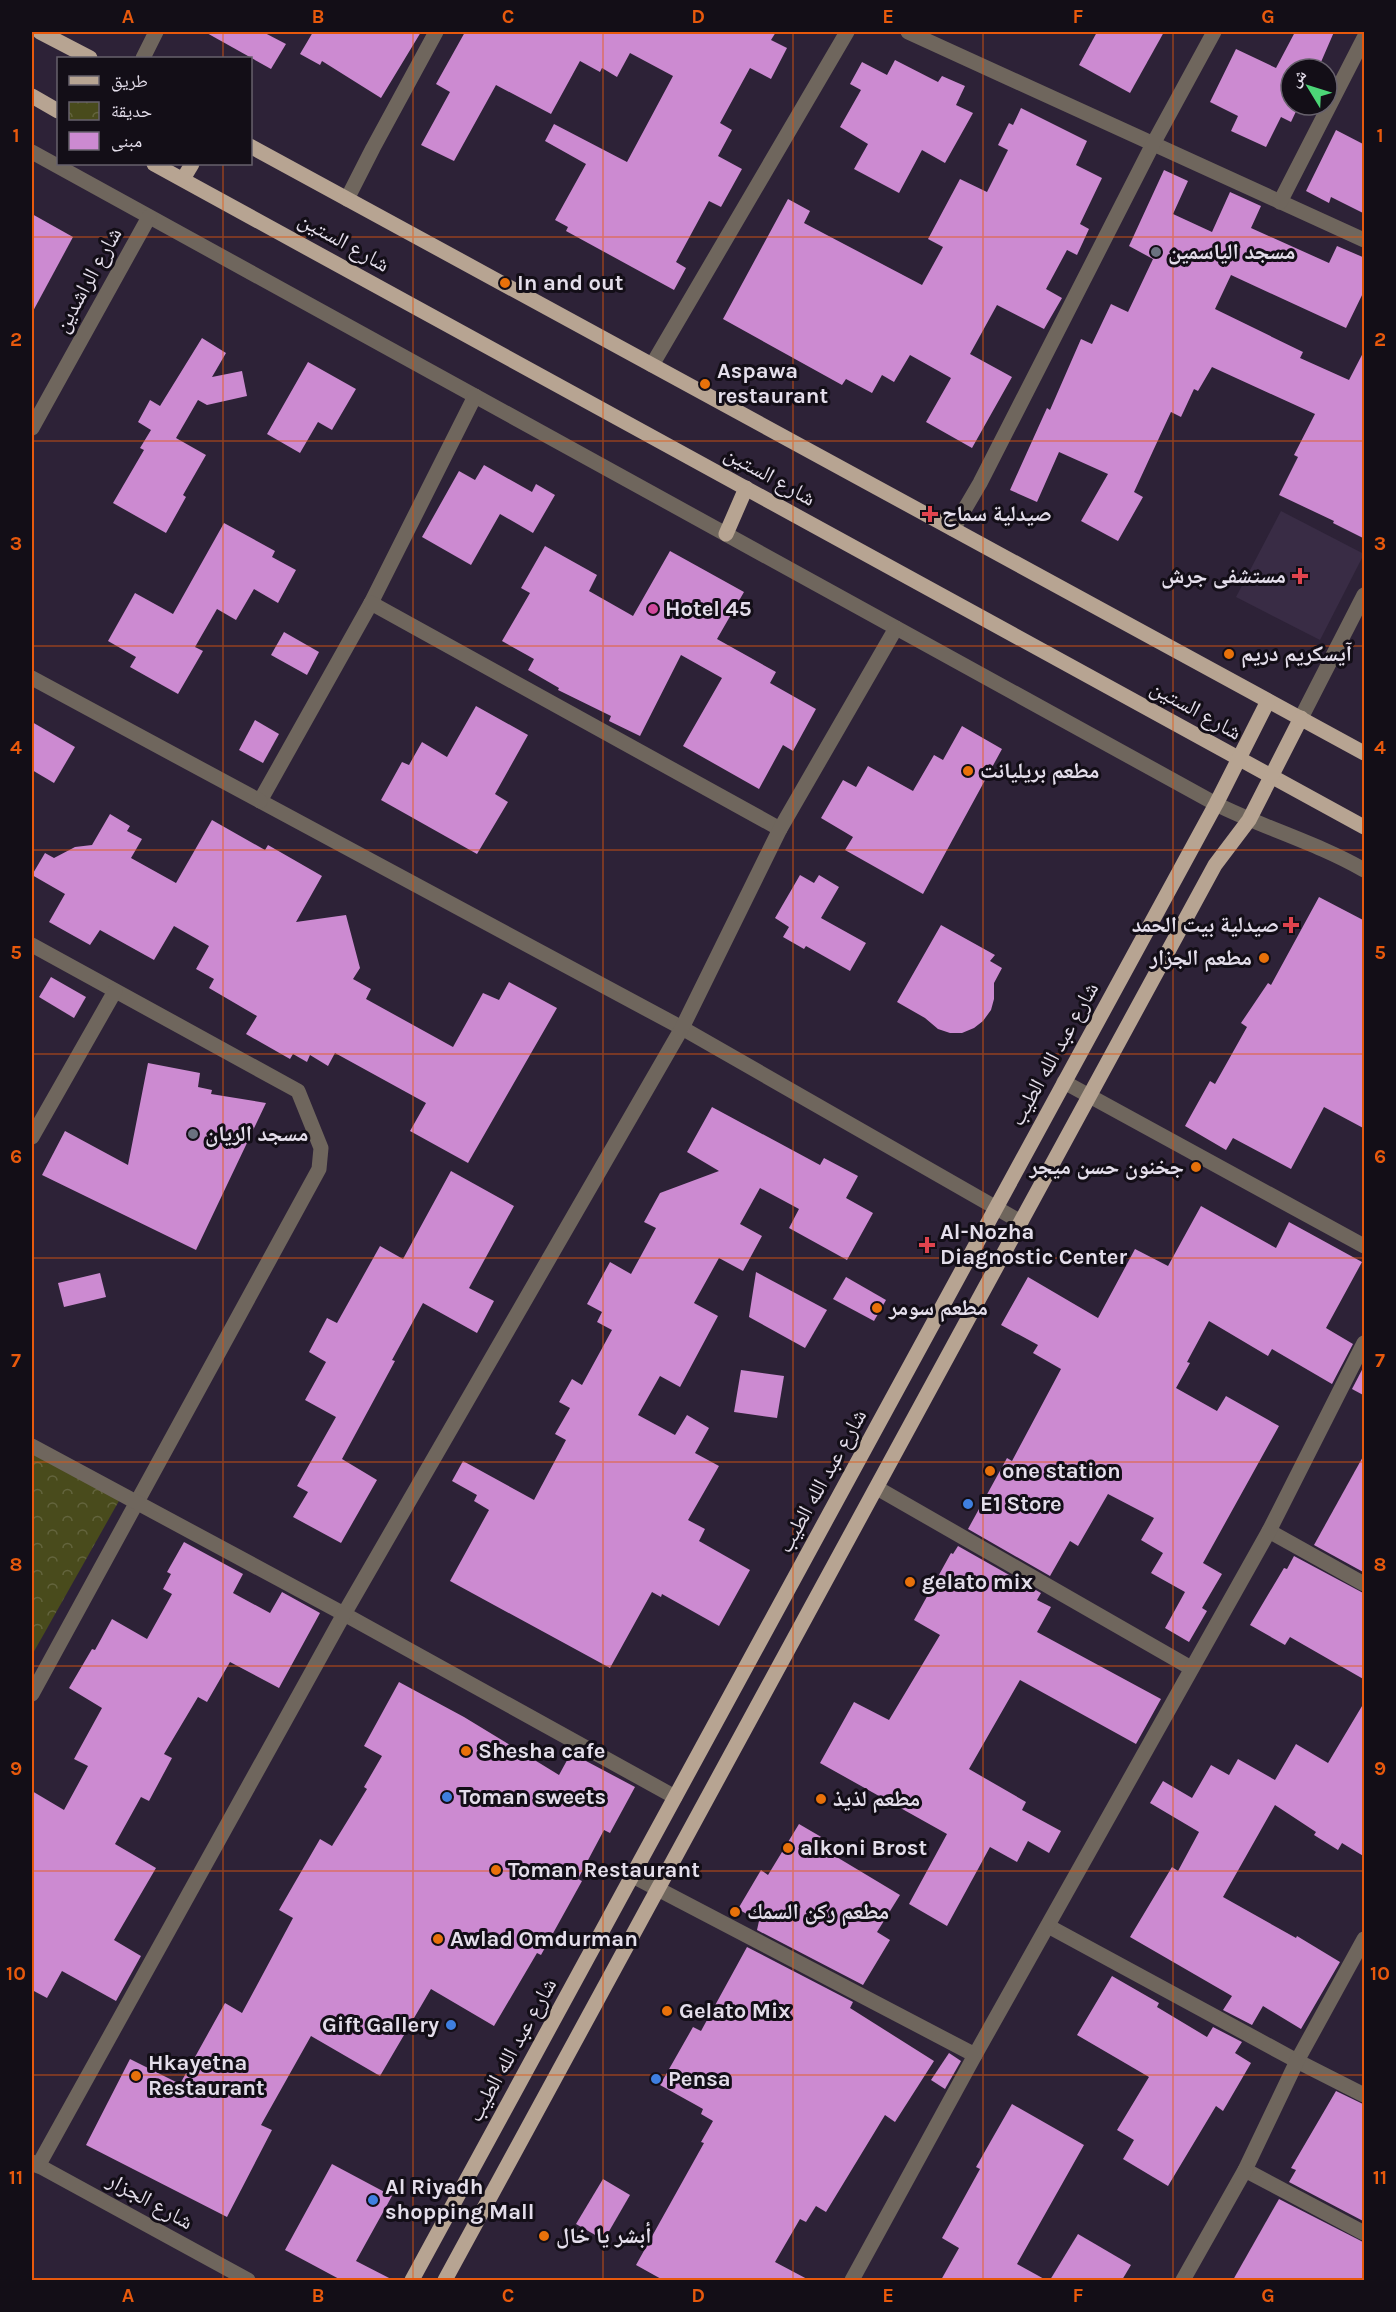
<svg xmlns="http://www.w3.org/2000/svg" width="1396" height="2312" font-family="Karla,'Noto Naskh Arabic',sans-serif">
<defs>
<pattern id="park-crowns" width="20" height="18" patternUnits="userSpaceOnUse" patternTransform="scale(1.5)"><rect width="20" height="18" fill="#494b1c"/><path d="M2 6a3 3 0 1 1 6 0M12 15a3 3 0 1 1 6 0" fill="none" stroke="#63643d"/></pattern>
</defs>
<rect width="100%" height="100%" fill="#2d2237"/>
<path fill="#392c45" d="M1281 511 1364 554 1320 640 1236 597Z"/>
<path fill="url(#park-crowns)" d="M32 1440 124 1492 32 1655Z"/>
<g fill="#cc8ad1">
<path d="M205 32H263L286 44 271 69Z"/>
<path d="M313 32H421L381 98 322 61 320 65 300 54Z"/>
<path d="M465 32H776L771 40 787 48 771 79 750 68 720 123 732 130 718 156 742 169 721 207 709 201 676 262 686 268 674 290 566 231 568 227 555 220 586 164 545 141 554 124 627 162 673 76 630 53 617 77 602 68 600 72 580 61 551 114 496 85 454 161 421 145 450 92 436 84Z"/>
<path d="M1097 32H1164L1130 93 1079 65Z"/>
<path d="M1295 32H1334L1318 69H1291V105H1299L1291 122 1281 117 1266 147 1231 131 1238 116 1210 102 1236 49 1276 68Z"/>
<path d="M895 60 938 82 942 76 965 86 956 105 973 113 945 163 922 150 899 193 854 169 868 144 840 127 861 90 850 84 862 62 887 75Z"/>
<path d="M1021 108 1087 141 1076 165 1102 178 1080 224 1089 229 1077 255 1067 250 1046 289 1062 298 1044 329 997 305 970 354 1012 377 972 448 926 422 951 378 910 355 894 382 882 375 872 393 846 379 842 385 723 319 788 199 810 211 804 223 922 285 943 247 928 239 960 179 987 192 1008 150 998 145 1009 123 1013 125Z"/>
<path d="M1336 130 1365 145V214L1331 197 1329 203 1306 191Z"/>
<path d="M1164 170 1188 181 1173 214 1212 232 1230 192 1261 206 1251 228 1329 263 1337 246 1365 258V289L1346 328 1231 275 1215 309 1303 352 1300 358 1349 380 1365 349V539L1333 523 1334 521 1279 495 1298 457 1294 455 1315 414 1212 367 1198 391 1194 389 1181 417 1171 412 1134 492 1143 497 1118 541 1081 521 1108 474 1059 452 1037 502 1010 490 1047 408 1050 410 1081 339 1092 344 1111 304 1128 312 1153 259 1129 246Z"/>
<path d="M32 214 73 237 32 313Z"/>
<path d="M202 338 226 353 212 377 242 371 247 396 207 405 198 400 176 438 206 455 183 495 186 497 166 533 113 503 144 450 140 448 151 430 138 422 150 400 160 406Z"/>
<path d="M308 362 356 389 332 430 318 422 300 453 267 434Z"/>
<path d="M484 465 532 492 536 484 555 495 533 533 500 514 471 565 422 537 459 471 475 480Z"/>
<path d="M224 523 275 551 272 557 296 570 278 603 254 589 236 620 217 609 195 647 203 651 178 694 130 667 136 657 108 641 135 593 173 614Z"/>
<path d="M545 546 597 575 589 591 633 616 670 551 744 592 717 639 776 672 770 683 816 709 793 751 783 745 759 789 683 746 722 678 681 655 640 736 609 721 611 716 558 690 559 688 528 670 534 659 502 641 530 593 521 588Z"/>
<path d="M284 632 319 652 307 675 271 655Z"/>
<path d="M476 706 528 735 495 794 508 802 477 854 381 800 402 762 409 765 422 742 447 757Z"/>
<path d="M255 720 279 734 263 763 239 750Z"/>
<path d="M32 722 75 747 54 783 32 770Z"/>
<path d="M962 726 1002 749 923 894 845 850 853 837 821 818 843 780 856 787 868 766 913 791 934 755 943 760Z"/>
<path d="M110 814 130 826 127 831 142 839 131 858 176 883 212 820 265 850 268 845 322 876 296 922 346 915 360 968 353 979 371 989 366 999 453 1047 483 993 499 1000 509 982 557 1008 468 1163 410 1131 426 1103 335 1053 328 1066 310 1055 307 1062 293 1054 290 1059 246 1034 257 1016 209 988 214 979 196 969 209 946 174 926 154 960 100 930 90 945 49 922 65 894 32 875 45 853 54 858 75 847 92 845Z"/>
<path d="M800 875 814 883 819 875 839 887 821 918 866 943 850 971 806 946 804 949 783 937 789 927 775 918Z"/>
<path d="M1319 897 1365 921V1129L1324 1107 1291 1169 1233 1138 1226 1150 1185 1126 1210 1081 1215 1084 1247 1027 1241 1023 1268 983 1271 985Z"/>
<path d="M941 925 995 955 990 961 1002 968 994 983V999L991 1010 983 1021 974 1028 962 1033H950L938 1029 925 1018 897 1002Z"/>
<path d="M51 977 86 997 74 1018 39 997Z"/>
<path d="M148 1063 200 1073 198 1087 212 1090 211 1094 266 1103 196 1250 42 1175 65 1131 128 1165Z"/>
<path d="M712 1107 820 1165 824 1158 858 1176 846 1198 873 1213 847 1260 789 1228 799 1209 760 1188 740 1224 762 1236 743 1271 719 1258 694 1303 718 1316 680 1387 660 1376 638 1415 675 1435 687 1415 709 1428 695 1453 719 1466 688 1520 705 1529 699 1541 750 1570 719 1626 662 1594 661 1597 652 1592 610 1668 450 1581 489 1510 474 1501 477 1495 452 1481 463 1461 534 1500 566 1440 555 1434 570 1408 559 1402 572 1379 582 1385 612 1330 597 1322 602 1312 587 1304 610 1262 631 1274 656 1228 644 1222 660 1193 719 1171 687 1152Z"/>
<path d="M451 1171 514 1206 469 1288 494 1301 477 1333 423 1303 392 1360 395 1361 342 1459 377 1480 341 1543 293 1517 308 1492 297 1486 336 1417 305 1400 326 1362 309 1352 327 1318 337 1323 380 1246 403 1259Z"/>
<path d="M1201 1206 1276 1248 1289 1222 1362 1262 1326 1328 1353 1344 1332 1384 1272 1349 1268 1356 1209 1321 1187 1362 1190 1363 1176 1388 1217 1411 1226 1396 1279 1426 1203 1563 1222 1574 1202 1608 1207 1611 1189 1642 1165 1628 1185 1592 1151 1573 1163 1553 1141 1540 1154 1518 1108 1494 1078 1546 1070 1541 1050 1576 968 1529 1007 1458 1012 1461 1061 1369 1033 1353 1038 1345 1001 1325 1028 1277 1098 1318 1135 1249 1168 1266Z"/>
<path d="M756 1272 827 1310 805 1348 749 1317Z"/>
<path d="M100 1273 106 1297 64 1307 58 1283Z"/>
<path d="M846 1277 886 1300 874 1321 833 1299Z"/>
<path d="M1365 1364V1396L1352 1389Z"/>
<path d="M741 1370 784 1376 777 1418 734 1412Z"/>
<path d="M1365 1453V1573L1314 1545Z"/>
<path d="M184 1542 243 1574 233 1593 270 1613 282 1592 320 1613 279 1688 230 1662 207 1702 198 1697 164 1754 172 1758 149 1801 141 1797 115 1844 156 1868 114 1940 141 1956 116 2001 62 1971 47 1998 32 1990V1791L64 1810 88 1766 74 1759 102 1708 69 1688 92 1649 95 1650 112 1619 147 1639 172 1594 163 1589 171 1574 167 1572Z"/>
<path d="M958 1546 1041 1593 1037 1600 1051 1607 1037 1632 1161 1699 1136 1744 1020 1680 969 1769 1026 1802 1022 1810 1061 1831 1049 1853 1028 1841 1017 1862 990 1847 947 1926 909 1904 947 1834 820 1763 854 1702 889 1720 940 1635 914 1620 951 1553 953 1554Z"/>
<path d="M1294 1556 1365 1594V1680L1290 1637 1285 1645 1250 1625 1284 1568 1287 1569Z"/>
<path d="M399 1682 464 1717 559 1775 571 1753 635 1787 610 1833 604 1830 578 1879 582 1881 541 1955 537 1953 494 2026 431 1989 380 2076 311 2036 261 2125 272 2130 227 2217 86 2145 130 2059 180 2084 225 2003 242 2013 293 1918 279 1910 320 1839 332 1846 367 1789 364 1787 382 1756 364 1746Z"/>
<path d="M1365 1701V1857L1342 1843 1338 1850 1314 1835 1316 1832 1275 1805 1223 1897 1296 1938 1297 1936 1340 1962 1301 2029 1263 2006 1252 2025 1223 2010 1232 1996 1130 1937 1172 1867 1178 1871 1199 1832 1150 1803 1163 1781 1192 1798 1211 1765 1229 1775 1238 1759 1275 1780 1296 1744 1328 1763Z"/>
<path d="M799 1824 835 1845 830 1853 900 1895 877 1932 890 1940 863 1985 757 1930 759 1921 738 1909 761 1870 768 1875Z"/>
<path d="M747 1947 853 2002 850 2008 934 2061 895 2122 885 2115 826 2212 816 2206 806 2222 800 2219 775 2262 809 2280H663L636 2265 704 2143 701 2142 713 2121 701 2114 703 2109 660 2085 693 2027 701 2031Z"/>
<path d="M1112 1976 1159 2003 1157 2007 1207 2037 1213 2027 1242 2042 1235 2053 1251 2063 1223 2111 1216 2106 1168 2186 1123 2159 1134 2140 1117 2130 1149 2077 1077 2035Z"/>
<path d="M949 2053 961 2061 945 2089 931 2080Z"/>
<path d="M1336 2091 1365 2105V2222L1289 2182 1296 2170 1291 2168Z"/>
<path d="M1012 2104 1084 2145 1017 2264 1046 2280H941L959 2248 942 2238 980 2169 976 2167Z"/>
<path d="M332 2164 392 2196 356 2261 393 2280H341L285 2250Z"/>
<path d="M603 2179 630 2195 604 2240 576 2224Z"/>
<path d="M1279 2199 1365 2243V2280H1233Z"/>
<path d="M1078 2234 1131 2265 1122 2280H1050Z"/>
</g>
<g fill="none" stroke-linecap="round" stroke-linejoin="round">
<g stroke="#6f665d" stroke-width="15">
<path d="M908 32 1364 240"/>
<path d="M143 58 156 32"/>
<path d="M32 152 1216 804C1264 828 1317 843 1364 870"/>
<path d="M347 199 373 148 436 32"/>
<path d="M1280 202 1364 38"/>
<path d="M652 365 847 32"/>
<path d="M475 396 371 603 260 801 682 1028 1021 1222"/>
<path d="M32 428 149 217"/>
<path d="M953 529 980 483 1153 144 1214 32"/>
<path d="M371 603 780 829"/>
<path d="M32 678 260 801"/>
<path d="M1301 718 1364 595"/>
<path d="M32 945 298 1091 321 1148 319 1169 32 1694"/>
<path d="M1064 1082 1364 1246"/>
<path d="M32 1137 115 991"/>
<path d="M32 1446 344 1614 675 1797"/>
<path d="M877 1488 1191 1668"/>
<path d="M1269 1531 1364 1584"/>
<path d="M633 1876 975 2055"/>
<path d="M1048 1926 1297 2061 1364 2095"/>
<path d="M32 2162 248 2280"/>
<path d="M38 2166 344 1614 682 1028 780 829 896 628"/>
<path d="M1245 2170 1364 2233"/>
<path d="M852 2280 975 2055 1269 1531 1364 1343"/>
<path d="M1183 2280 1245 2170 1297 2061 1364 1939"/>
</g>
<g stroke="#b7a492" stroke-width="15">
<path d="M40 32 90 58"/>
<path d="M32 96 58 111"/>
<path d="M250 146 1364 753"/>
<path d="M154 164 1364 827"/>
<path d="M183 179 192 164"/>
<path d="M726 534 746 488"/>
<path d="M412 2280 1216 804 1268 701"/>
<path d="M445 2280 1215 865 1249 820 1301 718"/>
</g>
</g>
<path fill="none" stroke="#e8590c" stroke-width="1.5" stroke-opacity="0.55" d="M223 32V58M413 32V2280M603 32V2280M793 32V2280M983 32V2280M1173 32V2280M223 164V2280M32 237H1364M32 441H1364M32 646H1364M32 850H1364M32 1054H1364M32 1258H1364M32 1462H1364M32 1666H1364M32 1871H1364M32 2075H1364"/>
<g fill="#6b7280" stroke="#130e17" stroke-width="2">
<circle cx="1156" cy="252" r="6"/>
<circle cx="193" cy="1134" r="6"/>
</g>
<g fill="#e8710a" stroke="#130e17" stroke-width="2">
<circle cx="505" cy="283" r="6"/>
<circle cx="705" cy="384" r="6"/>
<circle cx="1229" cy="654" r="6"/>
<circle cx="968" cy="771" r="6"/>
<circle cx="1264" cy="958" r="6"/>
<circle cx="1196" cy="1167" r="6"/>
<circle cx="877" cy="1308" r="6"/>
<circle cx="990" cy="1471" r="6"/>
<circle cx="910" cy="1582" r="6"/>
<circle cx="466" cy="1751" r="6"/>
<circle cx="821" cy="1799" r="6"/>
<circle cx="788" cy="1848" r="6"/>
<circle cx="496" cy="1870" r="6"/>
<circle cx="735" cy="1912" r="6"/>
<circle cx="438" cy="1939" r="6"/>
<circle cx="667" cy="2011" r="6"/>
<circle cx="136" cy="2076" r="6"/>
<circle cx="544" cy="2236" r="6"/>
</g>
<g fill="#e0444e" stroke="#130e17" stroke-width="2">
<path d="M927 505h6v6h6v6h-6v6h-6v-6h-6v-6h6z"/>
<path d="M1297 567h6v6h6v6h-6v6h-6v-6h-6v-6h6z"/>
<path d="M1288 916h6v6h6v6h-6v6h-6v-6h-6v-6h6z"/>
<path d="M924 1236h6v6h6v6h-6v6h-6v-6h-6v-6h6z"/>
</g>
<circle fill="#d1479c" stroke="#130e17" stroke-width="2" cx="653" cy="609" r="6"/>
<g fill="#3f7fe0" stroke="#130e17" stroke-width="2">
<circle cx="968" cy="1504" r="6"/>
<circle cx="447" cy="1797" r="6"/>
<circle cx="451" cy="2025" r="6"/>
<circle cx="656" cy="2079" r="6"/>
<circle cx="373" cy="2200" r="6"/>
</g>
<g text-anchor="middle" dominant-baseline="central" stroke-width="6" stroke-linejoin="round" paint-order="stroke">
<g font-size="22" fill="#e4deeb" stroke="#130e17">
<text transform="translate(344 242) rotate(29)">شارع الستين</text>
<text transform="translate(88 280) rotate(-61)">شارع الراشدين</text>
<text transform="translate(770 476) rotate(29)">شارع الستين</text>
<text transform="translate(1196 710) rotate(29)">شارع الستين</text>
<text transform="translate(1054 1054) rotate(-61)">شارع عبد الله الطيب</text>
<text transform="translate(822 1481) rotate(-61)">شارع عبد الله الطيب</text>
<text transform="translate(512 2050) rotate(-61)">شارع عبد الله الطيب</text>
<text transform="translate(150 2201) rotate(29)">شارع الجزار</text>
</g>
<g font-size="22" font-weight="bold" fill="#e4deeb" stroke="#130e17" text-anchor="start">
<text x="1168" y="252">مسجد الياسمين</text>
<text x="517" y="283">In and out</text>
<text x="717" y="371">Aspawa<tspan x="717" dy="25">restaurant</tspan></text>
<text x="942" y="514">صيدلية سماح</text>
<text x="1286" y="576" text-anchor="end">مستشفى جرش</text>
<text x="665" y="609">Hotel 45</text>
<text x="1241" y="654">آيسكريم دريم</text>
<text x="980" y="771">مطعم بريليانت</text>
<text x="1279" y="925" text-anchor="end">صيدلية بيت الحمد</text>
<text x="1252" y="958" text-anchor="end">مطعم الجزار</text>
<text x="205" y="1134">مسجد الريان</text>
<text x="1184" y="1167" text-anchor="end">جخنون حسن ميجر</text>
<text x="940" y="1232">Al-Nozha<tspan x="940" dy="25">Diagnostic Center</tspan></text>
<text x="889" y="1308">مطعم سومر</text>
<text x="1002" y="1471">one station</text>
<text x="980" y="1504">E1 Store</text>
<text x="922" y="1582">gelato mix</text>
<text x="478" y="1751">Shesha cafe</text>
<text x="459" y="1797">Toman sweets</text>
<text x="833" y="1799">مطعم لذيذ</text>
<text x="800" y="1848">alkoni Brost</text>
<text x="508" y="1870">Toman Restaurant</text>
<text x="747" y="1912">مطعم ركن السمك</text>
<text x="450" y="1939">Awlad Omdurman</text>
<text x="679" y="2011">Gelato Mix</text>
<text x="439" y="2025" text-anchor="end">Gift Gallery</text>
<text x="148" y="2063">Hkayetna<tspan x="148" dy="25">Restaurant</tspan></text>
<text x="668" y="2079">Pensa</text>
<text x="385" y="2187">Al Riyadh<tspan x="385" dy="25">shopping Mall</tspan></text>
<text x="556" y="2236">أبشر يا خال</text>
</g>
</g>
<rect width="1396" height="2312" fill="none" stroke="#130e17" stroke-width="66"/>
<rect x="57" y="57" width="195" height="108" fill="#130e17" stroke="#67616c" stroke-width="1.5"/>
<rect x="69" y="76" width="30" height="9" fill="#b7a492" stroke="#67616c" stroke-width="1.5"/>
<text x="111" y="87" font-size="18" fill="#e4deeb">طريق</text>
<rect x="69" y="102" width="30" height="18" fill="url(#park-crowns)" stroke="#67616c" stroke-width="1.5"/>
<text x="111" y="117" font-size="18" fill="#e4deeb">حديقة</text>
<rect x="69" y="132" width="30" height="18" fill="#cc8ad1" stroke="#67616c" stroke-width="1.5"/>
<text x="111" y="147" font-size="18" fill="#e4deeb">مبنى</text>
<g transform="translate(1309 87) rotate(308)"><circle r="28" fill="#130e17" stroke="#67616c" stroke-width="1.5"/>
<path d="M0-4.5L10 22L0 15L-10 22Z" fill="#4cd677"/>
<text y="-9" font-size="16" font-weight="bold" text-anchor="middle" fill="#e4deeb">ش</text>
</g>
<rect x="33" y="33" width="1330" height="2246" fill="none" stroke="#e8590c" stroke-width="2"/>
<g font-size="20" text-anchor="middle" font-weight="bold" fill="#e8590c">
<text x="128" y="23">A</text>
<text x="318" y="23">B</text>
<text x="508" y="23">C</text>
<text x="698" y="23">D</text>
<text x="888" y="23">E</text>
<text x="1078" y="23">F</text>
<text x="1268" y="23">G</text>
<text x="16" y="142">1</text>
<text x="1380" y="142">1</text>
<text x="16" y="346">2</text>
<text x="1380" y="346">2</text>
<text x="16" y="550">3</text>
<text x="1380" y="550">3</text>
<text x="16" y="754">4</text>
<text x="1380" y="754">4</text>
<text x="16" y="959">5</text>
<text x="1380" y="959">5</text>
<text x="16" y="1163">6</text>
<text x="1380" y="1163">6</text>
<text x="16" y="1367">7</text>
<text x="1380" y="1367">7</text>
<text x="16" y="1571">8</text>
<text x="1380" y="1571">8</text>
<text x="16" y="1775">9</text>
<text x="1380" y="1775">9</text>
<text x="16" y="1980">10</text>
<text x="1380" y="1980">10</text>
<text x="16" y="2184">11</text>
<text x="1380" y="2184">11</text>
<text x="128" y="2302">A</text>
<text x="318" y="2302">B</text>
<text x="508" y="2302">C</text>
<text x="698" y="2302">D</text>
<text x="888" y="2302">E</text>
<text x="1078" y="2302">F</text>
<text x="1268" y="2302">G</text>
</g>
</svg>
